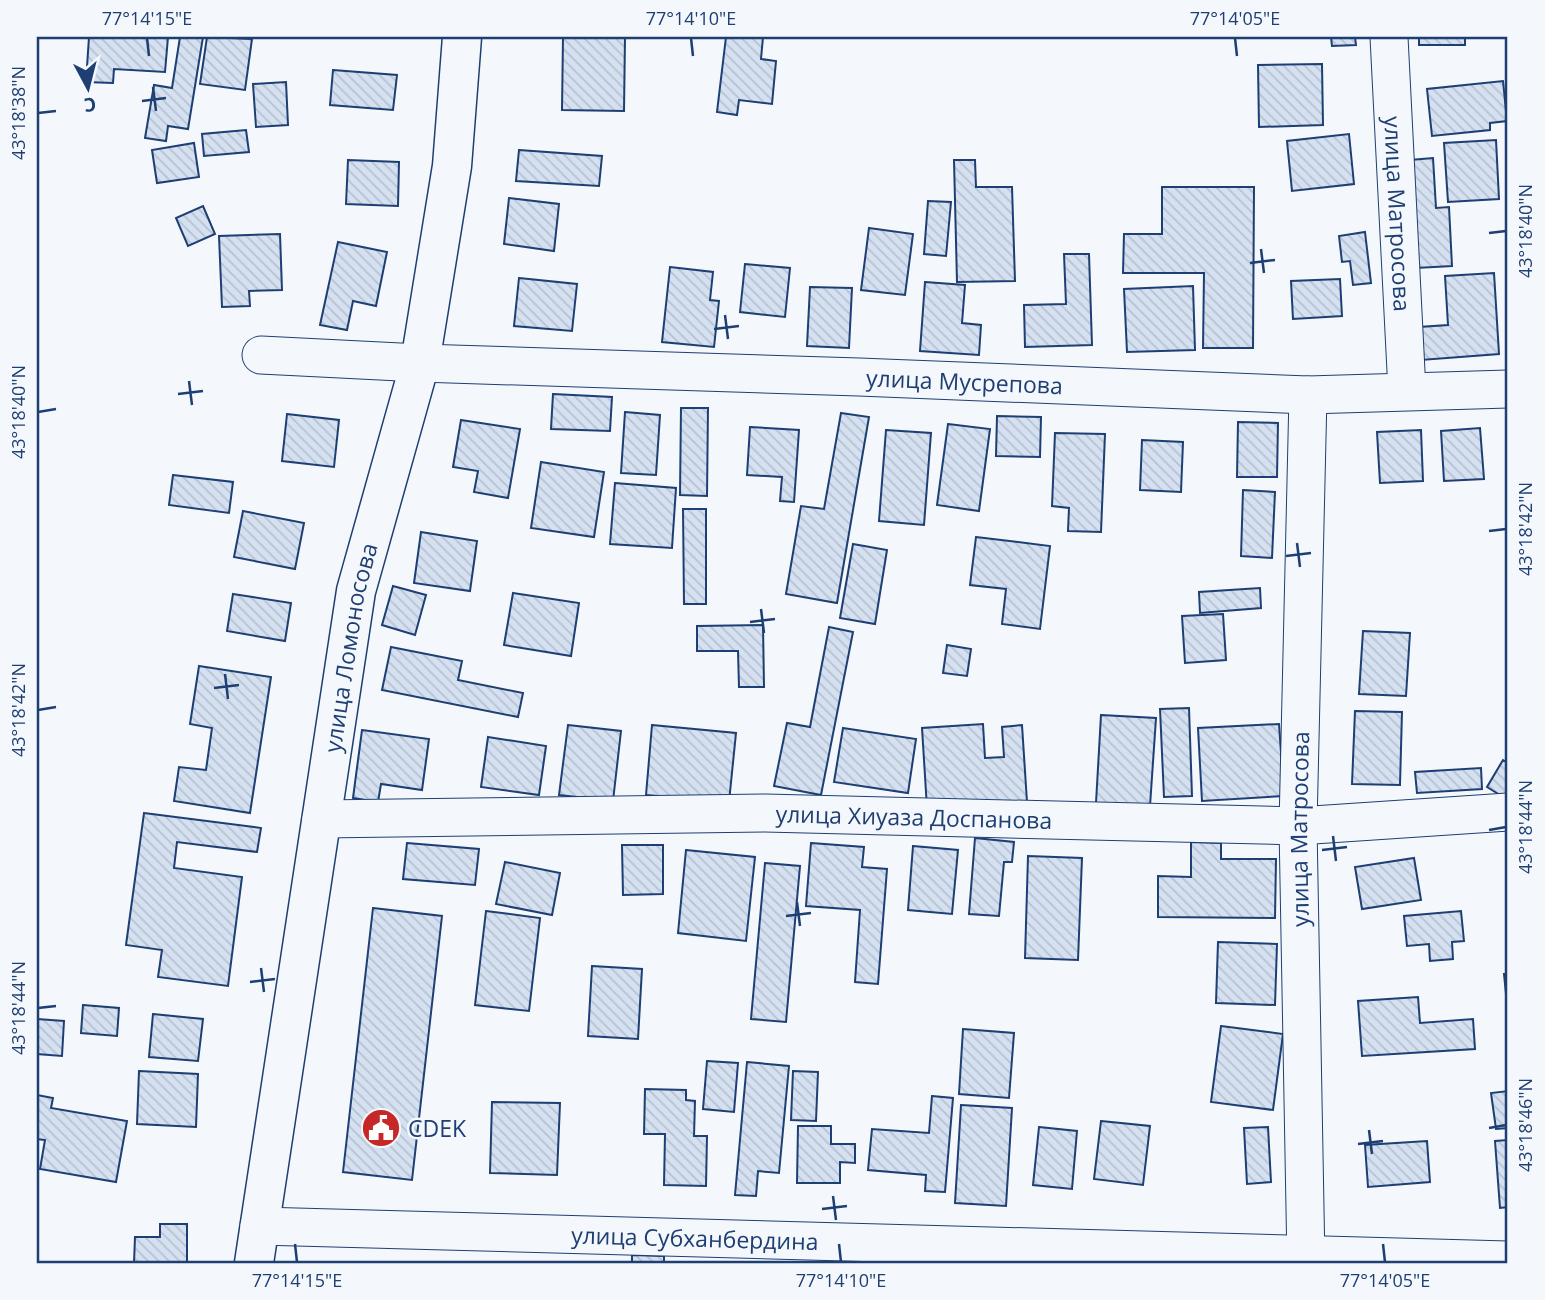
<svg xmlns="http://www.w3.org/2000/svg" width="1545" height="1300" font-family="'Open Sans',sans-serif">
<defs>
<pattern id="building-back-hatch" width="6" height="6" patternUnits="userSpaceOnUse" patternTransform="scale(1.75)"><rect width="6" height="6" fill="#d5e0f0"/><path d="M-1 5l2 2M0 0l6 6M5-1l2 2" fill="none" stroke="#b6c1d1"/></pattern>
</defs>
<rect width="100%" height="100%" fill="#f4f7fb"/>
<g fill="url(#building-back-hatch)" stroke="#1d3f73" stroke-width="2">
<path d="M89 37H168L165 72 114 69 113 83 86 82Z"/>
<path d="M180 37H203L188 129 168 126 166 141 145 138 154 85 172 88Z"/>
<path d="M207 37 252 39 245 90 200 84Z"/>
<path d="M563 37H625L624 111 562 110Z"/>
<path d="M726 37H763L761 59 776 61 772 104 739 100 737 115 717 112Z"/>
<path d="M1331 37H1355L1356 45 1332 46Z"/>
<rect x="1419" y="37" width="46" height="8"/>
<path d="M1322 64 1323 125 1259 127 1258 65Z"/>
<path d="M333 70 397 75 393 110 330 105Z"/>
<path d="M1503 81 1507 121 1490 123V130L1432 136 1427 89Z"/>
<path d="M286 82 288 125 256 127 253 84Z"/>
<path d="M246 130 249 152 204 156 202 134Z"/>
<path d="M1349 134 1354 184 1292 191 1287 141Z"/>
<path d="M1496 140 1499 199 1448 202 1444 143Z"/>
<path d="M194 143 199 177 157 183 152 150Z"/>
<path d="M519 150 602 156 599 186 516 181Z"/>
<path d="M1433 158 1436 208 1449 207 1452 266 1416 268 1410 160Z"/>
<path d="M348 160 399 162 398 206 346 204Z"/>
<path d="M954 160H975L976 187H1012L1015 281 957 282Z"/>
<path d="M1162 187H1254L1253 348H1203L1204 273H1123L1124 234H1162Z"/>
<path d="M509 198 559 204 554 251 504 244Z"/>
<path d="M928 201 951 202 946 256 924 254Z"/>
<path d="M203 206 215 234 188 246 176 218Z"/>
<path d="M869 228 913 234 905 295 861 290Z"/>
<path d="M1365 232 1371 283 1353 285 1350 261 1342 262 1339 236Z"/>
<path d="M280 234 282 290 249 291 250 306 222 307 219 236Z"/>
<path d="M338 242 387 252 376 306 353 301 347 330 320 325Z"/>
<path d="M1064 254H1089L1092 345 1025 347 1024 305 1066 304Z"/>
<path d="M745 264 790 268 785 317 740 312Z"/>
<path d="M670 267 713 272 710 300 719 301 714 347 662 342Z"/>
<path d="M1494 273 1499 354 1421 360 1419 327 1448 325 1445 276Z"/>
<path d="M519 278 577 284 572 331 514 326Z"/>
<path d="M1340 279 1342 316 1293 319 1291 281Z"/>
<path d="M925 282 965 285 962 323 981 325 979 355 920 351Z"/>
<path d="M1193 286 1195 350 1127 352 1124 289Z"/>
<path d="M810 287 852 288 849 348 807 346Z"/>
<path d="M553 394 612 397 610 431 551 429Z"/>
<path d="M681 408H708L707 496 680 495Z"/>
<path d="M625 412 660 415 656 475 621 473Z"/>
<path d="M841 413 869 417 837 603 786 594 801 506 824 509Z"/>
<path d="M287 414 339 420 334 467 282 461Z"/>
<path d="M997 416 1041 417 1040 457 996 456Z"/>
<path d="M461 420 520 429 508 498 474 492 478 471 453 467Z"/>
<path d="M1238 422 1278 423 1277 477H1237Z"/>
<path d="M948 424 990 429 979 511 937 505Z"/>
<path d="M750 427 799 430 794 502 780 501 782 477 747 475Z"/>
<path d="M1480 428 1484 479 1444 481 1441 431Z"/>
<path d="M886 430 931 433 924 525 879 521Z"/>
<path d="M1421 430 1423 481 1380 483 1377 432Z"/>
<path d="M1055 433 1105 434 1101 532 1068 531 1069 508 1052 506Z"/>
<path d="M1142 440 1183 442 1181 492 1140 490Z"/>
<path d="M541 462 604 472 594 537 531 528Z"/>
<path d="M173 475 233 482 229 513 169 505Z"/>
<path d="M615 483 676 488 672 548 610 544Z"/>
<path d="M1243 490 1275 492 1272 558 1241 556Z"/>
<path d="M683 509H706V604H684Z"/>
<path d="M243 511 304 523 295 569 234 557Z"/>
<path d="M421 532 477 541 470 591 414 583Z"/>
<path d="M976 537 1050 546 1040 629 1002 624 1006 589 970 585Z"/>
<path d="M853 544 887 550 875 624 840 618Z"/>
<path d="M393 586 426 595 415 635 382 625Z"/>
<path d="M1260 588 1261 608 1200 613 1199 592Z"/>
<path d="M513 593 579 603 571 656 504 645Z"/>
<path d="M233 594 291 603 285 641 227 631Z"/>
<path d="M1223 614 1226 660 1185 663 1182 616Z"/>
<path d="M763 625 764 687H739L738 651H697V626Z"/>
<path d="M829 627 853 632 821 795 774 786 787 723 810 727Z"/>
<path d="M1363 631 1410 633 1406 696 1359 694Z"/>
<path d="M947 645 971 649 967 676 943 673Z"/>
<path d="M391 647 462 661 458 680 523 693 518 717 382 690Z"/>
<path d="M199 666 271 677 250 813 174 801 179 767 206 770 212 728 190 724Z"/>
<path d="M1189 708 1192 796 1164 797 1160 709Z"/>
<path d="M1355 711 1402 712 1400 785 1352 784Z"/>
<path d="M1101 715 1156 718 1150 806 1096 803Z"/>
<path d="M983 724 985 758 1004 757 1002 727 1022 725 1027 802 927 808 922 728Z"/>
<path d="M1279 724 1284 796 1202 801 1198 728Z"/>
<path d="M568 725 621 731 613 801 559 795Z"/>
<path d="M652 725 736 733 729 802 646 795Z"/>
<path d="M843 728 916 739 908 793 834 782Z"/>
<path d="M362 730 429 739 422 790 381 784 378 802 353 798Z"/>
<path d="M488 737 546 746 539 795 481 787Z"/>
<path d="M1503 760 1508 763V792L1505 798 1487 787Z"/>
<path d="M1481 768 1482 789 1417 793 1415 772Z"/>
<path d="M144 813 261 828 257 852 177 842 174 868 242 877 228 986 158 977 162 950 126 945Z"/>
<path d="M975 838 1014 842 1012 862H1004L999 916 969 914Z"/>
<path d="M1191 842 1221 843V859H1276L1275 918 1158 917V876L1191 877Z"/>
<path d="M407 843 479 849 475 885 403 879Z"/>
<path d="M811 843 864 847 862 867 887 869 878 984 855 982 860 910 806 906Z"/>
<path d="M622 845H663V894L623 895Z"/>
<path d="M913 846 958 850 952 914 908 910Z"/>
<path d="M686 850 755 857 746 941 678 933Z"/>
<path d="M1028 856 1082 858 1078 960 1025 958Z"/>
<path d="M1414 858 1421 900 1362 909 1355 867Z"/>
<path d="M505 862 560 873 552 915 496 904Z"/>
<path d="M765 863 800 866 786 1022 751 1019Z"/>
<path d="M373 908 442 916 412 1180 343 1172Z"/>
<path d="M486 911 540 918 529 1011 475 1005Z"/>
<path d="M1461 911 1464 941 1452 942 1453 959 1430 961 1429 944 1407 946 1404 916Z"/>
<path d="M1218 942 1277 944 1275 1005 1216 1003Z"/>
<path d="M592 966 642 969 638 1039 588 1036Z"/>
<path d="M1504 974H1508V1004H1507Z"/>
<path d="M1418 997 1420 1023 1473 1019 1475 1049 1362 1056 1358 1001Z"/>
<path d="M83 1005 119 1008 117 1036 81 1033Z"/>
<path d="M153 1014 203 1019 198 1061 149 1057Z"/>
<path d="M37 1019 64 1021 62 1056 37 1054Z"/>
<path d="M1221 1026 1283 1034 1273 1110 1211 1102Z"/>
<path d="M963 1029 1014 1033 1009 1098 959 1094Z"/>
<path d="M707 1061 738 1063 734 1112 703 1109Z"/>
<path d="M747 1062 789 1066 779 1173 758 1171 756 1196 735 1195Z"/>
<path d="M139 1071 198 1074 196 1127 137 1124Z"/>
<path d="M793 1071 818 1072 816 1121 791 1120Z"/>
<path d="M645 1089 686 1090V1100L695 1101 694 1136H707L706 1186 664 1185 665 1134H644Z"/>
<path d="M1508 1091V1128L1496 1129 1491 1093Z"/>
<path d="M37 1095 53 1098 51 1108 127 1121 116 1182 40 1169 45 1140 37 1139Z"/>
<path d="M932 1096 953 1098 945 1192 925 1191 926 1175 868 1170 872 1129 929 1133Z"/>
<path d="M492 1102 560 1103 557 1175 490 1173Z"/>
<path d="M961 1105 1012 1108 1006 1206 955 1203Z"/>
<path d="M1101 1121 1150 1126 1143 1185 1094 1179Z"/>
<path d="M798 1126H831V1144H855V1163L840 1162V1183H797Z"/>
<path d="M1039 1127 1077 1131 1072 1189 1033 1185Z"/>
<path d="M1268 1127 1271 1182 1247 1184 1244 1128Z"/>
<path d="M1508 1140V1207L1500 1208 1495 1141Z"/>
<path d="M1427 1141 1430 1182 1368 1187 1365 1145Z"/>
<path d="M160 1224H187V1263H134L135 1237H160Z"/>
<path d="M632 1255 664 1256V1263H632Z"/>
</g>
<g fill="none" stroke-linecap="round" stroke-linejoin="round">
<g stroke="#1d3f73" stroke-width="39">
<g id="minor">
<path id="s1" d="M1389 37 1407 391"/>
<path id="s2" d="M261 355 420 363 859 377 1308 395 1508 389"/>
<path id="s3" d="M321 819 765 813 1298 826 1508 812"/>
<path id="s4" d="M259 1226 1508 1260"/>
<path id="s5" d="M1306 1263 1298 826 1308 395"/>
</g>
</g>
<g stroke="#1d3f73" stroke-width="41">
<g id="major">
<path id="s6" d="M254 1263 356 591 420 363 452 166 462 37"/>
</g>
</g>
<use href="#minor" stroke="#f4f7fb" stroke-width="37"/>
<use href="#major" stroke="#f4f7fb" stroke-width="38"/>
</g>
<path fill="none" stroke="#1d3f73" stroke-width="2.5" d="M147 38 149 56M691 38 693 56M1235 38 1237 56M153 87 156 111M142 101 166 98M38 113 56 111M1489 233 1506 231M1261 249 1264 273M1250 263 1275 260M725 315 728 339M714 329 739 326M189 381 192 405M178 394 203 391M38 412 56 409M1489 531 1506 529M1297 543 1300 567M1286 556 1311 553M761 609 764 633M750 622 775 619M225 674 228 699M214 688 239 685M38 710 56 707M1489 830 1506 827M1333 836 1336 861M1322 850 1347 847M797 902 800 926M786 916 811 913M261 968 264 992M250 982 275 979M38 1008 56 1006M1489 1128 1506 1125M1369 1130 1372 1154M1358 1144 1383 1141M833 1196 836 1220M822 1209 847 1206M295 1244 297 1262M839 1244 841 1262M1383 1244 1385 1262"/>
<defs>
<g id="civic-disc" transform="scale(2.0125)"><circle r="9.5" fill="#c62828" stroke="#f4f7fb"/><path d="M-.6-6.5H3V-4.5H.6V-3L4-1V1h2V6H-6V1h2V-1L-.6-3ZM-1.2 2.5V6h2.4V2.5Z" fill="#fff"/></g>
</defs>
<g fill-rule="evenodd">
<use href="#civic-disc" x="381" y="1128"/>
</g>
<g text-anchor="middle" dominant-baseline="central" stroke-width="5" stroke-linejoin="round" paint-order="stroke">
<g font-size="23" fill="#1d3f73" stroke="#f4f7fb">
<text stroke="none"><textPath href="#s1" startOffset="177">улица Матросова</textPath></text>
<text stroke="none"><textPath href="#s2" startOffset="704">улица Мусрепова</textPath></text>
<text stroke="none"><textPath href="#s6" startOffset="623">улица Ломоносова</textPath></text>
<text stroke="none"><textPath href="#s3" startOffset="593">улица Хиуаза Доспанова</textPath></text>
<text stroke="none"><textPath href="#s5" startOffset="434">улица Матросова</textPath></text>
<text stroke="none"><textPath href="#s4" startOffset="436">улица Субханбердина</textPath></text>
</g>
<g font-size="23" fill="#1d3f73" stroke="#f4f7fb" text-anchor="start">
<text x="408" y="1128">CDEK</text>
</g>
</g>
<rect width="1545" height="1300" fill="none" stroke="#f4f7fb" stroke-width="77"/>
<g transform="translate(88 88) rotate(173)" stroke="#f4f7fb" stroke-width="5" paint-order="stroke">
<path d="M0-5L12 26L0 18L-12 26Z" fill="#1d3f73"/>
<text y="-10" font-size="19" font-weight="bold" text-anchor="middle" fill="#1d3f73">С</text>
</g>
<rect x="38" y="38" width="1468" height="1224" fill="none" stroke="#1d3f73" stroke-width="2.5"/>
<g font-size="18" text-anchor="middle" fill="#1d3f73">
<text x="147" y="25">77°14'15"E</text>
<text x="691" y="25">77°14'10"E</text>
<text x="1235" y="25">77°14'05"E</text>
<text transform="translate(19 113) rotate(-90)" y="6">43°18'38"N</text>
<text transform="translate(1526 231) rotate(-90)" y="6">43°18'40"N</text>
<text transform="translate(19 412) rotate(-90)" y="6">43°18'40"N</text>
<text transform="translate(1526 529) rotate(-90)" y="6">43°18'42"N</text>
<text transform="translate(19 710) rotate(-90)" y="6">43°18'42"N</text>
<text transform="translate(1526 827) rotate(-90)" y="6">43°18'44"N</text>
<text transform="translate(19 1008) rotate(-90)" y="6">43°18'44"N</text>
<text transform="translate(1526 1125) rotate(-90)" y="6">43°18'46"N</text>
<text x="297" y="1287">77°14'15"E</text>
<text x="841" y="1287">77°14'10"E</text>
<text x="1385" y="1287">77°14'05"E</text>
</g>
</svg>
